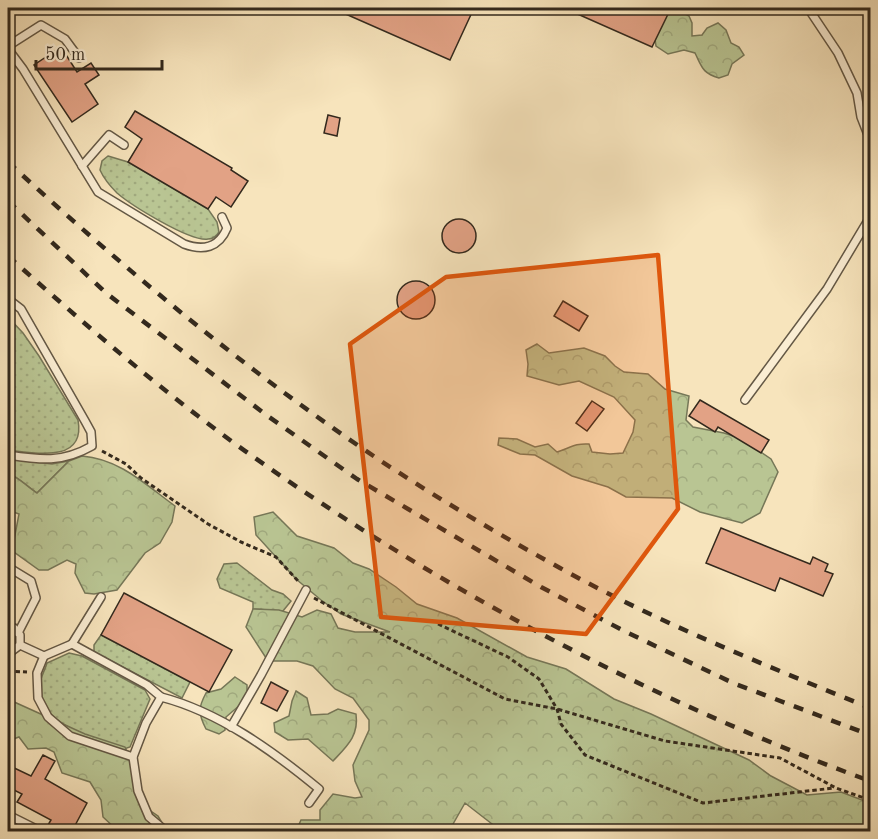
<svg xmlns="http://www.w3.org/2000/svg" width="878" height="839" font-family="'Old Standard TT',serif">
<defs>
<pattern id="grass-dots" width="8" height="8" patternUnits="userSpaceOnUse" patternTransform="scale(1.5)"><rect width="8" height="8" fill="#b9c593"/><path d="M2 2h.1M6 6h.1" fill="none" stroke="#a0a97e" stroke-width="1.8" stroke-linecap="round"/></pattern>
<pattern id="forest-crowns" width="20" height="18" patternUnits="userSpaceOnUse" patternTransform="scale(1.5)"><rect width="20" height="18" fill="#b9c593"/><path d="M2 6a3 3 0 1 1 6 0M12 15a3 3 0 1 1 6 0" fill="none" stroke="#a0a97e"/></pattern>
</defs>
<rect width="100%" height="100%" fill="#f7e4bc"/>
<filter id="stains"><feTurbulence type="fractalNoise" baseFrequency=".00333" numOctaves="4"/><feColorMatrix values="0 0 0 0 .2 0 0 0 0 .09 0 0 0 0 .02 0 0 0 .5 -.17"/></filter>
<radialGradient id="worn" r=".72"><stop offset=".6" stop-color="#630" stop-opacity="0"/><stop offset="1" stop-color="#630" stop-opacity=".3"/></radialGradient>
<g fill="url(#grass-dots)" stroke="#767758" stroke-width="1.5">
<path d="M108 156 128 162 208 209 217 222 219 232C216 237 213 239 208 239 190 242 131 205 117 193 110 186 104 179 100 170L102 161Z"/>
<path d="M8 317 23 333 39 356 78 420C86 464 34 453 8 450Z"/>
<path d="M8 459 52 464 69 461 37 493C27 487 18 476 8 474Z"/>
<path d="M237 563 272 590 283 594 291 601 283 611 253 609V602L220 588 217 579 224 564Z"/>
<path d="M101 635 190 682 182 698 94 652V645Z"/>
<path d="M69 653 82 656 145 690 150 699 130 747 124 749C97 739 35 724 40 685 40 678 45 670 47 663Z"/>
</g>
<g fill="url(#forest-crowns)" stroke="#767758" stroke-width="1.5">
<path d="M678 10 689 16 692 23V36L702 35 707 28 718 23 726 30 731 43 739 47 744 55 732 64 728 75 719 78C702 73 702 67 695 53L684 50 668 54 656 46 654 32 666 13Z"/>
<path d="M537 344 549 353 584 348 605 356 615 366 624 372 648 374 665 389 689 396 686 420 693 427 724 433 742 439 771 459 778 472 760 513 742 523 700 512 672 498 626 497 608 487 572 476 535 455 520 454 498 445 499 438 517 439 535 447 548 444 557 452C570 448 575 443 589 444L592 452 610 454 623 453 633 432 635 420 614 397 579 381 559 385 527 376 528 364 526 350Z"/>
<path d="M82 456C120 459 146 485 175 506L172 522 160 543 145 553 117 590 94 594 85 593 75 573 76 564 67 560 48 570H39L14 552V540L19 514 8 510V474C18 476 27 487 37 493L69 461Z"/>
<path d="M273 512 297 536 334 548 353 563 369 569 396 587 417 604 457 618 527 657 566 669 614 699 651 714 749 760 771 776 807 795 841 792 870 803V831H484L492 824 465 803 449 831H296L301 820H320V810L333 794 355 798 362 797 355 781 353 765 369 730V720L353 698 335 689 313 666 297 661H268L246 627 253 609 279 610 302 617 317 610 331 614 338 628 355 632H390L341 614 321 600 296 579 256 535 254 517Z"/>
<path d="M235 677 247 685V699L226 717 225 730 219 734 206 729C198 713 198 708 206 693L221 689Z"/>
<path d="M296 691 307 698 311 715 328 714 338 709 356 714C359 736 347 746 333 761L308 739 288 740 275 732 274 723 289 716 292 701Z"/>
<path d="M12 701 85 734 125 747 132 765 139 803 158 816 167 831 119 832 103 817 101 800 90 782 62 773 54 752 46 748 28 749 19 737 8 741V703Z"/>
</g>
<g fill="#e2a285" stroke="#33291d" stroke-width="1.5">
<path d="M332 8H474L450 60Z"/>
<path d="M564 8H671L652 47Z"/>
<path d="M61 47 77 72 91 63 99 75 85 84 98 104 72 122 34 65Z"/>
<path d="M135 111 232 168 231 170 248 181 231 207 216 197 208 209 128 162 142 139 125 127Z"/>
<path d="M328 115 340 118 337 136 324 133Z"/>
<circle cx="459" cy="236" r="17"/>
<circle cx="416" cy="300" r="19"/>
<path d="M563 301 588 316 579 331 554 316Z"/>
<path d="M700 400 769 440 761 453 718 427 715 432 689 416Z"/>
<path d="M592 401 604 409 587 431 576 423Z"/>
<path d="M721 528 810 564 813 557 828 564 825 571 833 574 823 596 780 578 775 591 706 563Z"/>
<path d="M124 593 232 650 209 692 101 635Z"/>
<path d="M271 682 288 691 277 711 261 703Z"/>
<path d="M43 755 55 761 45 779 87 803 72 831H61L48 825 51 820 17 802 22 794 8 787V765L31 776Z"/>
</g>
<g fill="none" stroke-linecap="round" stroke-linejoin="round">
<g stroke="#645845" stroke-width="10">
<g id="service">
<path d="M808 8 838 53 857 93 861 117 870 140"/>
<path d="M8 46 41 25 65 39 79 58"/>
<path d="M8 49 23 69 98 192 184 244C203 251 219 248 227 228L222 217"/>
<path d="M82 166 109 135 124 145"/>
<path d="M8 299 21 309 85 421 91 432 92 446C62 463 41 460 8 455"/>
<path d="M745 400 827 289 870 217"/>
<path d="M8 567 31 581 36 598 18 633"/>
<path d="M8 627 14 628 20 635V645L12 651H8"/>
<path d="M72 644 101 597"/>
<path d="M20 645 44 656 72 644 147 685 161 697 146 723 133 757 138 791 149 817 167 832"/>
<path d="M44 656 37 673 38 698 48 717 70 736 133 757"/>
<path d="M161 697C219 712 273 751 319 789L309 803"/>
<path d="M231 727 261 675 306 590"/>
<path d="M8 815 42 832"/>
</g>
</g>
<g stroke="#33291d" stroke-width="3" stroke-dasharray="4.5 3" stroke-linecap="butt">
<path d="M102 451 126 464 141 478 208 524 241 542 276 557 299 582"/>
<path d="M314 598 505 699 557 709 665 741 780 758 836 788 870 800"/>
<path d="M438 624 508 657 539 679 557 709 561 724 585 755 703 803 834 788"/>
<path d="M8 671 27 672"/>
</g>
<use href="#service" stroke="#faedd3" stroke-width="7"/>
<g stroke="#33291d" stroke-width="4.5" stroke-dasharray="10 10" stroke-linecap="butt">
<path d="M8 162C124 269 247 371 378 459 437 498 498 534 560 568 659 623 765 665 870 708"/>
<path d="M8 201 106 293 269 417 357 479 541 587 624 631 733 683 870 735"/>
<path d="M8 256C90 329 174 402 265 465 452 595 657 703 870 781"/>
</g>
</g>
<path fill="#df570d" fill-opacity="0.2" stroke="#df570d" stroke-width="4.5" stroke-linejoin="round" d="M658 255 678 509 586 634 381 617 350 344 446 277Z"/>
<rect width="878" height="839" fill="none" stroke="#f7e4bc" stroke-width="30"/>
<rect x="9" y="9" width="860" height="821" fill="none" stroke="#33291d" stroke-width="3"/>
<rect x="15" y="15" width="848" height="809" fill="none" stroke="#33291d" stroke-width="1.5"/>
<path d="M36 60v9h126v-9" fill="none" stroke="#33291d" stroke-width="3"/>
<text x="45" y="60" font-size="18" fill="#33291d" stroke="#faedd3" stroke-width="4.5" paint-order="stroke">50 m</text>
<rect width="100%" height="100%" filter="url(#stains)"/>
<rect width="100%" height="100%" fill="url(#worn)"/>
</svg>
